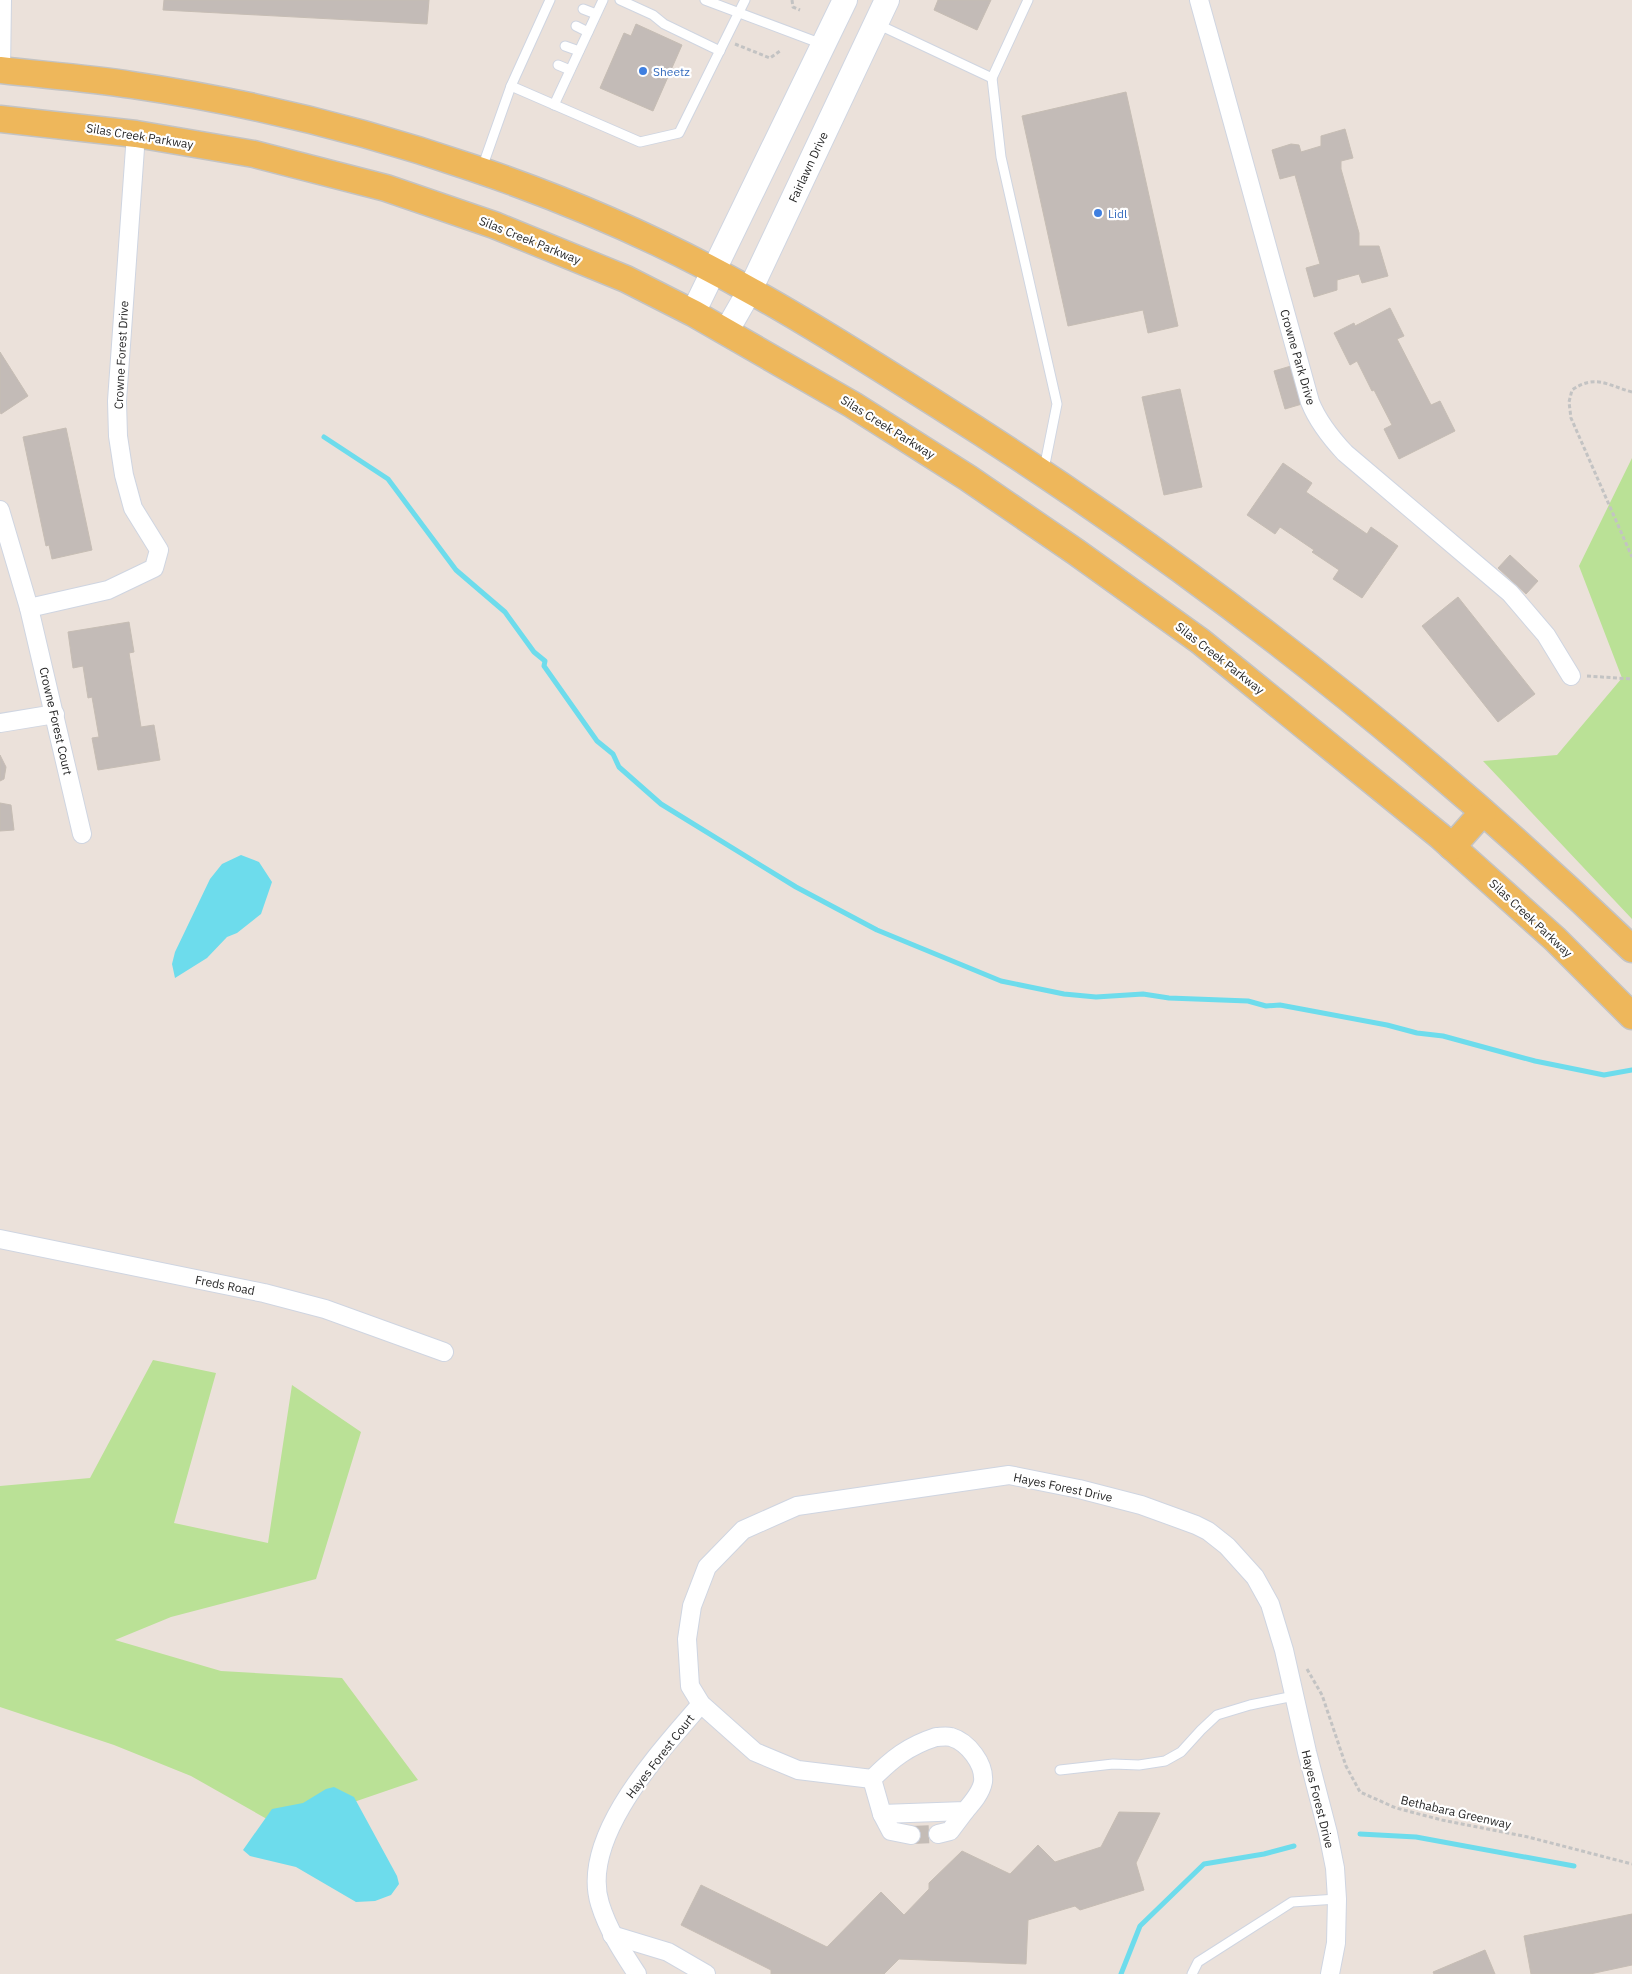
<svg xmlns="http://www.w3.org/2000/svg" width="1632" height="1974" font-family="'IBM Plex Sans',sans-serif">
<rect width="100%" height="100%" fill="#ebe1da"/>
<g fill="#bae196">
<path d="M1632 458V919L1483 761 1557 755 1622 678 1579 566Z"/>
<path d="M153 1360 216 1373 174 1523 268 1543 292 1385 361 1432 316 1579 171 1617 115 1640 221 1671 342 1678 418 1780 281 1827 191 1776 114 1745 0 1707V1486L90 1478Z"/>
</g>
<g fill="#6ddcec">
<path d="M241 855 259 862 272 882 261 914 237 933 227 937 207 958 175 978 172 964 175 952 210 879 222 864Z"/>
<path d="M334 1787 354 1797 397 1876 399 1884 391 1895 375 1901 356 1902 296 1867 250 1856 243 1850 272 1809 303 1803 326 1789Z"/>
</g>
<g fill="none" stroke-linecap="round" stroke-linejoin="round">
<g stroke="#6ddcec" stroke-width="5">
<path d="M324 437 388 479 456 570 505 612 534 652 545 661 544 666 597 741 613 754 619 767 661 804 796 887 877 930 1001 981 1064 994 1096 997 1143 994 1169 998 1248 1001 1266 1006 1280 1005 1387 1025 1417 1033 1443 1036 1535 1061 1604 1075 1632 1070"/>
<path d="M1360 1834 1416 1837 1574 1866"/>
<path d="M1121 1974 1140 1926 1204 1864 1264 1854 1294 1846"/>
</g>
</g>
<g fill="#c3bbb7" stroke="#c6bdb4">
<path d="M164 0H429L427 24 163 10Z"/>
<path d="M938 0H991L977 30 934 10Z"/>
<path d="M636 24 682 45 653 111 600 88 624 33 631 36Z"/>
<path d="M1126 92 1178 326 1148 333 1143 310 1068 326 1022 116Z"/>
<path d="M1345 129 1353 158 1341 161V169L1359 233V246H1379L1388 276 1362 283 1359 274 1337 280V290L1314 297 1306 268 1320 264 1295 175 1280 179 1272 150 1291 144 1299 145 1301 152 1321 146V136Z"/>
<path d="M1390 308 1404 336 1397 339 1431 405 1440 401 1455 431 1399 459 1384 429 1392 425 1374 390 1372 391 1357 361 1350 365 1334 333 1354 323 1355 326Z"/>
<path d="M0 352 28 396 1 414 0 412Z"/>
<path d="M1291 366 1302 404 1285 409 1274 371Z"/>
<path d="M1180 389 1202 487 1164 495 1142 397Z"/>
<path d="M66 428 92 550 52 559 49 545 46 546 23 437Z"/>
<path d="M1283 463 1312 483 1306 492 1367 534 1371 527 1398 546 1362 598 1333 579 1339 570 1312 552 1314 550 1280 527 1275 534 1247 515Z"/>
<path d="M1510 555 1538 581 1526 594 1498 568Z"/>
<path d="M1458 597 1535 694 1498 722 1422 626Z"/>
<path d="M129 622 134 652 129 653 141 727 154 725 160 760 98 770 92 738 99 737 92 697 88 698 83 666 73 668 68 632Z"/>
<path d="M0 755 6 767 4 779 0 781Z"/>
<path d="M0 803 11 805 14 830 0 831Z"/>
<path d="M1119 1812 1160 1813 1136 1863 1144 1890 1080 1910 1075 1906 1028 1920 1026 1964 899 1959 884 1974H771V1970L681 1925 701 1885 827 1947 881 1892 904 1915 929 1889V1883L962 1851 1010 1874 1038 1845 1055 1862 1101 1847Z"/>
<path d="M1632 1914V1965L1590 1974H1531L1524 1936Z"/>
<path d="M1485 1950 1495 1974H1434L1433 1972Z"/>
</g>
<g fill="none" stroke-linecap="round" stroke-linejoin="round">
<path stroke="#c4bcb6" stroke-width="18" stroke-dasharray="18 9" stroke-linecap="butt" d="M911 1835 938 1834"/>
<g stroke="#cfd5e1" stroke-width="11">
<g id="lane">
<path d="M620 0 653 15 664 24 720 51"/>
<path d="M705 0 822 44"/>
<path d="M583 9 596 14"/>
<path d="M877 24 992 78 1028 0"/>
<path d="M576 26 588 32"/>
<path d="M565 46 579 51"/>
<path d="M558 65 570 70"/>
<path d="M992 78 1001 157 1057 404 1044 469"/>
<path d="M511 86 640 142 679 133 745 0"/>
<path d="M554 105 603 0"/>
<path d="M482 168 511 86 550 0"/>
<path d="M1060 1770 1113 1764 1139 1765 1165 1761 1181 1752 1201 1730 1217 1715 1250 1705 1294 1696"/>
<path d="M1192 1974 1198 1962 1292 1902 1337 1899"/>
</g>
</g>
<g stroke="#cfd5e1" stroke-width="20">
<g id="street">
<path d="M1199 0 1310 402C1318 422 1330 437 1345 453L1510 593 1546 635 1571 676"/>
<path d="M1 70 2 0"/>
<path d="M0 510 29 608 82 834"/>
<path d="M29 608 108 590 154 568 159 550 133 508 124 475 118 436 117 401 136 134"/>
<path d="M0 723 55 714"/>
<path d="M0 1239 264 1293 325 1309 444 1352"/>
<path d="M936 1737C940 1737 946 1736 951 1737 968 1742 985 1764 983 1782 981 1793 972 1803 965 1811L882 1814 872 1779C892 1759 908 1746 936 1737Z"/>
<path d="M872 1779 798 1770 755 1752 701 1704 690 1686 687 1639 692 1606 707 1567 743 1530 797 1506 1009 1475 1079 1489 1141 1505 1196 1525 1208 1531 1227 1546 1255 1577 1270 1604 1284 1650 1307 1752 1328 1833 1335 1868 1337 1899 1336 1943 1330 1974"/>
<path d="M882 1814 891 1831 911 1835"/>
<path d="M938 1834 950 1831 965 1811"/>
<path d="M612 1935 668 1952 706 1974"/>
<path d="M637 1974C622 1951 608 1930 600 1904 579 1837 661 1751 701 1704"/>
</g>
</g>
<g stroke="#cfd5e1" stroke-width="26">
<g id="secondary">
<path d="M693 313 845 0"/>
<path d="M726 332 750 290 887 0"/>
</g>
</g>
<g stroke="#c3c3c3" stroke-width="29">
<g id="primary">
<path d="M0 70C44 75 88 78 132 85 248 102 363 130 473 168 568 200 664 242 751 291 815 326 876 366 938 405 1187 562 1420 744 1632 949"/>
<path d="M0 119 136 134 254 154 386 188 494 225 626 279 693 313 853 405 968 478 1076 552 1200 641 1440 836 1555 939 1632 1016"/>
<path d="M1452 847 1483 812"/>
</g>
</g>
<g stroke="#c3c3c3" stroke-width="3" stroke-dasharray="4 2.5" stroke-linecap="butt">
<path d="M792 0 793 7 800 10"/>
<path d="M735 44 770 58 780 51"/>
<path d="M1632 392C1607 385 1595 374 1572 390L1569 402 1571 418 1632 557"/>
<path d="M1587 676 1632 679"/>
<path d="M1307 1669 1322 1695 1346 1766 1360 1792 1396 1808 1442 1820 1528 1837 1632 1864"/>
</g>
<use href="#lane" stroke="#fff" stroke-width="9"/>
<use href="#street" stroke="#fff" stroke-width="18"/>
<use href="#secondary" stroke="#fff" stroke-width="24"/>
<use href="#primary" stroke="#eeb75b" stroke-width="26"/>
</g>
<g fill="#3f7fe0" stroke="#fff" stroke-width="2">
<circle cx="643" cy="71" r="5"/>
<circle cx="1098" cy="213" r="5"/>
</g>
<g text-anchor="middle" dominant-baseline="central" stroke-width="4.5" stroke-linejoin="round" paint-order="stroke">
<g font-size="12" fill="#366cbe" stroke="#fff" text-anchor="start">
<text x="653" y="71">Sheetz</text>
<text x="1108" y="213">Lidl</text>
</g>
<g font-size="12" fill="#282828" stroke="#fff">
<text transform="translate(140 136) rotate(9)">Silas Creek Parkway</text>
<text transform="translate(808 167) rotate(-65)">Fairlawn Drive</text>
<text transform="translate(530 240) rotate(22)">Silas Creek Parkway</text>
<text transform="translate(121 355) rotate(-87)">Crowne Forest Drive</text>
<text transform="translate(1298 357) rotate(74)">Crowne Park Drive</text>
<text transform="translate(888 427) rotate(32)">Silas Creek Parkway</text>
<text transform="translate(1220 658) rotate(38)">Silas Creek Parkway</text>
<text transform="translate(56 721) rotate(77)">Crowne Forest Court</text>
<text transform="translate(1531 918) rotate(43)">Silas Creek Parkway</text>
<text transform="translate(225 1285) rotate(11)">Freds Road</text>
<text transform="translate(1063 1487) rotate(12)">Hayes Forest Drive</text>
<text transform="translate(660 1756) rotate(-52)">Hayes Forest Court</text>
<text transform="translate(1318 1799) rotate(76)">Hayes Forest Drive</text>
<text transform="translate(1456 1812) rotate(13)">Bethabara Greenway</text>
</g>
</g>
</svg>
